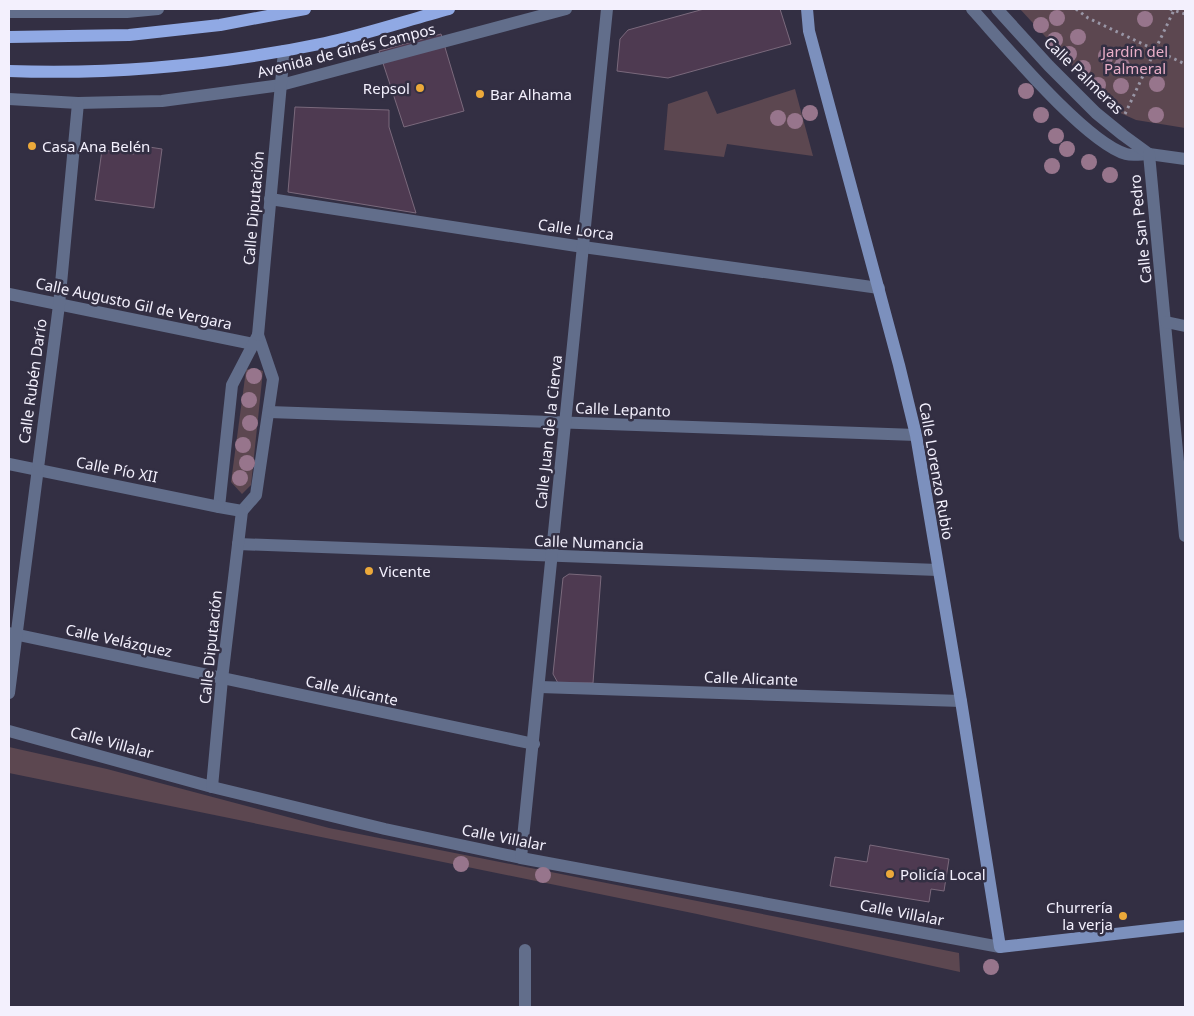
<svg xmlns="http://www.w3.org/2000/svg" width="1194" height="1016" font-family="'Noto Sans',sans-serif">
<rect width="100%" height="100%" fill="#332f43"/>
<g fill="#5c4750">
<path d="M1020 9H1185V128L1136 120 1118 112 1102 98Z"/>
<path d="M795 89 813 156 727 144 724 157 664 150 668 104 707 91 717 114Z"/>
<path d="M252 368 263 371 251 485 242 494 231 482 246 370Z"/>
<path d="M9 747 107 769 329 828 959 953 960 972 697 914 9 773Z"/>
</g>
<g fill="#4e3a51" stroke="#7a697c">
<path d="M704 9H780L791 44 668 78 617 71 620 39 628 30Z"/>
<path d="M441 34 464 111 404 127 379 51Z"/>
<path d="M295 107 389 110V127L416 213 288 192Z"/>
<path d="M136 145 162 149 154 208 95 200 102 150 134 154Z"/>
<path d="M569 574 601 576 593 683H558L553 674 563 578Z"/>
<path d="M870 845 949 859 944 891 931 889 929 902 830 886 835 857 867 862Z"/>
</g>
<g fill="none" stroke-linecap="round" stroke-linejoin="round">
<g stroke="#9996a6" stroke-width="3" stroke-dasharray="2.5 4" stroke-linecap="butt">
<path d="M1076 9 1088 18 1185 64"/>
<path d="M1170 9 1185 14"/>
<path d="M1125 114 1174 10"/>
</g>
<g stroke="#626e8b" stroke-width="12">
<path d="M972 9C1003 43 1085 142 1126 154 1133 156 1142 154 1149 154"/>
<path d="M997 9 1049 66 1096 113 1123 135 1149 154 1185 159"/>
<path d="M9 12H127L158 9"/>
<path d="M9 99 78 103 162 101 281 85 566 9"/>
<path d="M1149 154 1185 536"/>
<path d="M270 199 583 247 879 288"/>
<path d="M9 294 253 344"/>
<path d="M1166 322 1185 326"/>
<path d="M258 335 273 379 256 495 242 511 219 507 232 385Z"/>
<path d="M258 335 284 51"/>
<path d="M269 412 916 435"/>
<path d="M9 464 219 507"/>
<path d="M238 544 938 570"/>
<path d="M9 633 534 744"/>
<path d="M540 687 961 701"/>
<path d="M9 693 59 305 78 103"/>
<path d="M9 731 212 787 385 829 521 858 1000 947"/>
<path d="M212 787 222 679 242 511"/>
<path d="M521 858 607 9"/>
<path d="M525 950V1007"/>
</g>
<path stroke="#7c90bd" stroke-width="12" d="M807 9 809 31 899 365 916 435 961 701 1000 947 1185 926"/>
<g stroke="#90a9e4" stroke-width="12">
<path d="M9 37 129 35 220 25 305 9"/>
<path d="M9 71C116 75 219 65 325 43 367 34 408 20 449 9"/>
</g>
</g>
<g fill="#97758c">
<circle cx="1057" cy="18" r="8"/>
<circle cx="1145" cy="19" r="8"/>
<circle cx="1041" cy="25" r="8"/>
<circle cx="1078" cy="37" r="8"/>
<circle cx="1055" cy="40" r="8"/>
<circle cx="1069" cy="54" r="8"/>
<circle cx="1106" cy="56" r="8"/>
<circle cx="1122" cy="66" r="8"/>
<circle cx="1083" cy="68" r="8"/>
<circle cx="1157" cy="84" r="8"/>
<circle cx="1098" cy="85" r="8"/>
<circle cx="1121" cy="86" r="8"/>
<circle cx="1026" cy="91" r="8"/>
<circle cx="810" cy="113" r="8"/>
<circle cx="1041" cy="115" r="8"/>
<circle cx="1156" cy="115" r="8"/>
<circle cx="778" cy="118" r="8"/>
<circle cx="795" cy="121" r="8"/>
<circle cx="1056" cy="136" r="8"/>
<circle cx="1067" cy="149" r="8"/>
<circle cx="1089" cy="162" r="8"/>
<circle cx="1052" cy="166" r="8"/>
<circle cx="1110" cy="175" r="8"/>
<circle cx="254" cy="376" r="8"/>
<circle cx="249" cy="400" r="8"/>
<circle cx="250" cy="423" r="8"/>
<circle cx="243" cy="445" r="8"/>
<circle cx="247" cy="463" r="8"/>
<circle cx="240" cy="478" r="8"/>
<circle cx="461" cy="864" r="8"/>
<circle cx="543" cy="875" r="8"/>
<circle cx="991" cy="967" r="8"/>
</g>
<g fill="#eca93a" stroke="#332f43" stroke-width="2">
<circle cx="420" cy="88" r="5"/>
<circle cx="480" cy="94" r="5"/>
<circle cx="32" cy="146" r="5"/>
<circle cx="369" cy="571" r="5"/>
<circle cx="890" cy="874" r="5"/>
<circle cx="1123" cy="916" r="5"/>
</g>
<g text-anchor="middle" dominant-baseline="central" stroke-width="5" stroke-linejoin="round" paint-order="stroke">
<g font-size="15" fill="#f3f0fd" stroke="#332f43">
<text transform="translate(346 50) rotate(-14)">Avenida de Ginés Campos</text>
<text transform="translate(1084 75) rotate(44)">Calle Palmeras</text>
<text transform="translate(253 208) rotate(-85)">Calle Diputación</text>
<text transform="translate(576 229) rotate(8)">Calle Lorca</text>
<text transform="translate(1140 229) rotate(-96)">Calle San Pedro</text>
<text transform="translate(134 303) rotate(12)">Calle Augusto Gil de Vergara</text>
<text transform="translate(32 381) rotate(-82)">Calle Rubén Darío</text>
<text transform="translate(623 409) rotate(2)">Calle Lepanto</text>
<text transform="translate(548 432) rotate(-84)">Calle Juan de la Cierva</text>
<text transform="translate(117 469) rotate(11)">Calle Pío XII</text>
<text transform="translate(937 471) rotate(80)">Calle Lorenzo Rubio</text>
<text transform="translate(589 542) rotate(2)">Calle Numancia</text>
<text transform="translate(119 640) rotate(12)">Calle Velázquez</text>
<text transform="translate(210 647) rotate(-84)">Calle Diputación</text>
<text transform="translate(751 678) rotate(2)">Calle Alicante</text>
<text transform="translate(352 690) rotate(12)">Calle Alicante</text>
<text transform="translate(112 742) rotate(15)">Calle Villalar</text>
<text transform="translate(504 837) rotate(11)">Calle Villalar</text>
<text transform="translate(902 912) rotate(11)">Calle Villalar</text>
</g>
<g font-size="15" fill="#e9aec8" stroke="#332f43">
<text x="1135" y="51">Jardín del<tspan x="1135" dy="17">Palmeral</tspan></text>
</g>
<g font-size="15" fill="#f3f0fd" stroke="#332f43" text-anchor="start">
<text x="410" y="88" text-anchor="end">Repsol</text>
<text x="490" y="94">Bar Alhama</text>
<text x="42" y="146">Casa Ana Belén</text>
<text x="379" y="571">Vicente</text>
<text x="900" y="874">Policía Local</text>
<text x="1113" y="907" text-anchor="end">Churrería<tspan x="1113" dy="17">la verja</tspan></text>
</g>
</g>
<rect width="1194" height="1016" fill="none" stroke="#f3f0fd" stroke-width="20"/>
</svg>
